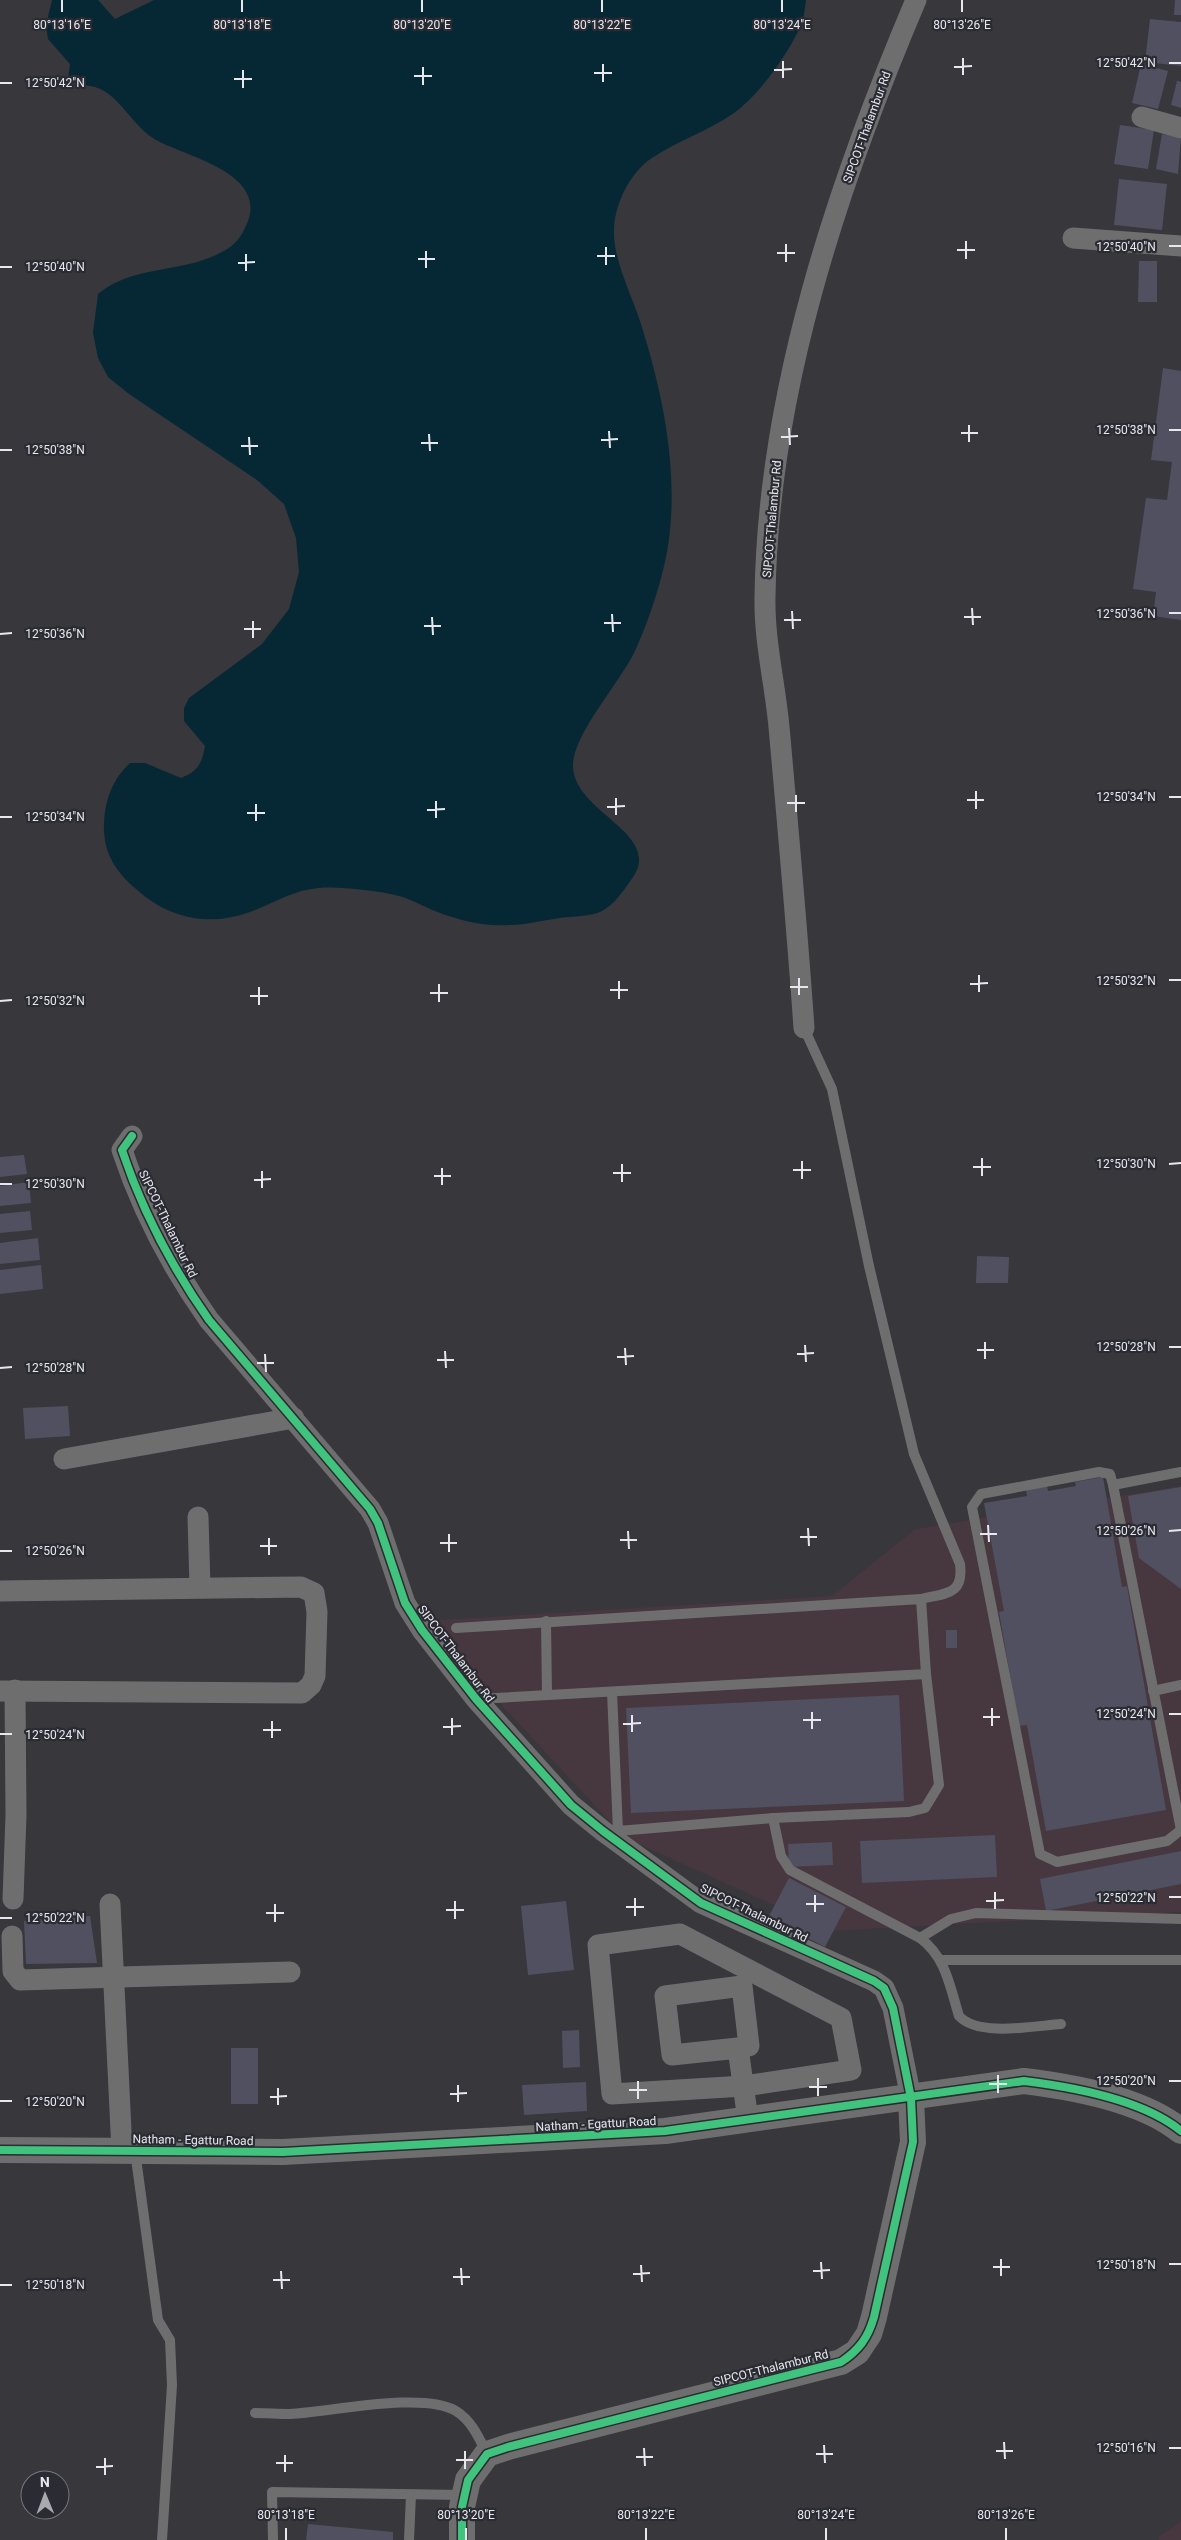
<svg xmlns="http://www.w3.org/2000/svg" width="1181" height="2540" font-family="Roboto,sans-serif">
<rect width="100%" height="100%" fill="#37373c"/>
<g fill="#47373f">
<path d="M1181 1486V1912L831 1931 625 1838 423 1621 832 1596 915 1529Z"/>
<path d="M1181 2521V2540H1159L1158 2537Z"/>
</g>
<path fill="#062834" d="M52 0H98L115 19 154 0H806C805 8 804 17 801 25 789 53 759 95 734 113 708 131 677 141 652 158 630 172 614 205 614 231 613 258 631 294 640 321 661 387 677 460 670 530 667 567 650 619 634 653 619 683 574 734 573 764 571 813 667 833 631 880 624 890 614 905 602 911 591 917 572 916 560 918 544 920 526 925 510 925 485 927 457 920 435 911 422 906 409 898 395 895 379 891 336 886 319 888 292 890 271 905 247 913 206 927 167 917 136 889 115 871 103 852 104 824 105 800 112 780 130 763H145L181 778C198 771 202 764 205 746L184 721V708L189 698 262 644 289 609 299 572 296 538 284 504 257 480 129 394 108 377 98 358 93 333 98 294C134 264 182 274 222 252 236 245 242 236 248 221 266 172 184 156 156 140 137 129 126 108 110 95 95 83 82 87 68 80L70 64 48 39 46 25Z"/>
<g fill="#515060">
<path d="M1175 0H1181V15H1174Z"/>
<path d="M1150 19 1181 22V66L1145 62Z"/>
<path d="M1141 64 1168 71 1158 109 1132 103Z"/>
<path d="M1177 81 1181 82V108L1171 105Z"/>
<path d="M1120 125 1154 130 1148 169 1114 164Z"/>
<path d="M1162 134 1181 137 1178 174 1156 169Z"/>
<path d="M1119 179 1167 184 1162 230 1114 225Z"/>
<path d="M1139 261H1157V302H1138Z"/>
<path d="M1163 368 1181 371V620L1153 616 1156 592 1133 589 1146 498 1167 500 1172 462 1151 460Z"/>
<path d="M24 1155 27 1174 0 1177V1157Z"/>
<path d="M29 1182 31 1203 0 1206V1186Z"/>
<path d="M30 1211 32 1230 0 1233V1214Z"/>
<path d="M38 1238 40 1260 0 1264V1243Z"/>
<path d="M977 1256 1009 1257 1008 1283H976Z"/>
<path d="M41 1265 43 1289 0 1294V1270Z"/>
<path d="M68 1406 70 1436 25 1439 23 1408Z"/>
<path d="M1103 1477 1122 1587 1127 1586 1166 1810 1046 1831 1027 1725 1019 1726 999 1612 1004 1611 984 1503 1027 1496 1026 1490 1047 1486 1048 1491 1076 1486 1075 1482Z"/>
<path d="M1181 1487V1589L1139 1558 1128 1496Z"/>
<rect x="946" y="1630" width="11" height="18"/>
<path d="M899 1695 904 1801 631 1813 626 1708Z"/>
<path d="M995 1835 997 1877 862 1883 860 1841Z"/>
<path d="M832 1842 833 1865 789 1867 788 1844Z"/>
<path d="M1181 1851V1884L1046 1911 1040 1879Z"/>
<path d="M789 1878 846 1907 825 1947 768 1918Z"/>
<path d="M566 1901 574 1970 528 1975 521 1906Z"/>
<path d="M90 1916 97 1963 26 1964 24 1921Z"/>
<path d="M579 2030 580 2067 563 2068 562 2031Z"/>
<rect x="231" y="2048" width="27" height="56"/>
<path d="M586 2082 587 2111 524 2115 522 2085Z"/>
<path d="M308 2524 393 2532V2540H306Z"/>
</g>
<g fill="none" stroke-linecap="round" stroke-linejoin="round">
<g stroke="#6f6e6f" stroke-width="10">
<path d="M804 1028 832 1089 869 1266 914 1454 960 1564C964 1595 946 1593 921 1599"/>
<path d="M1099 1472 1110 1474 1113 1485 1181 1830 1167 1841 1057 1862 1040 1854 972 1507 981 1494Z"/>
<path d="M1113 1485 1181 1472"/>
<path d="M546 1621 547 1695"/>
<path d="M456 1628 921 1599 926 1674 477 1699"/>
<path d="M1153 1691 1181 1685"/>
<path d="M612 1692 618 1831 773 1818 909 1812 925 1808 939 1785 926 1674"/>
<path d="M773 1818 781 1856 790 1870 920 1938C946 1957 950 1987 959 2016 978 2037 1034 2026 1061 2024"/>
<path d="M920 1938 951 1919 976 1913 1181 1919"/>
<path d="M942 1960H1181"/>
<path d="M135 2151 158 2320 170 2340 172 2385 162 2540"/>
<path d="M255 2413C267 2413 278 2414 290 2414 330 2412 423 2391 456 2411 472 2421 479 2438 487 2454"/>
<path d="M273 2540 272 2492 463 2495"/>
<path d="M409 2540 411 2495"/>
</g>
<g stroke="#6f6e6f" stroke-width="21">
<path d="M1142 117 1181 128"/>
<path d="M1073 238 1181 246"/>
<path d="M804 1028C797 927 788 827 779 727 775 683 764 641 765 596 768 392 837 186 916 0"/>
<path d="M132 1136 122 1150C142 1210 173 1269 209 1320L370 1509 378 1523 405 1603 422 1630 476 1699 571 1805 603 1831 701 1903 874 1981 884 1988 893 2008 911 2098"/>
<path d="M64 1459 294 1418"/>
<path d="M198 1517 200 1587"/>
<path d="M0 1591 301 1587 314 1593 317 1612 315 1676 311 1685 302 1693 0 1691"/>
<path d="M13 1899 16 1815 15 1690"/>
<path d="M110 1904 122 2151"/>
<path d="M680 1934 841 2018 851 2070 744 2086 612 2094 598 1945Z"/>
<path d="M12 1936 13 1971 20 1980 290 1972"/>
<path d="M738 2048 749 2046 742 1986 665 1996 672 2055 738 2048 748 2120"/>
</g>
<g stroke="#6f6e6f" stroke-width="26">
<path d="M0 2150 283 2152 665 2131 1024 2081C1073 2087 1142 2099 1181 2131"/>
<path d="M462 2540V2507L468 2480 487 2454 508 2447 841 2362 857 2352 869 2334 874 2317 913 2142 911 2098"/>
</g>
<g stroke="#2b2b33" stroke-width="11">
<g id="cycleway">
<path d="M132 1136 122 1150C142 1210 173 1269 209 1320L370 1509 378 1523 405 1603 422 1630 476 1699 571 1805 603 1831 701 1903 874 1981 884 1988 893 2008 911 2098 913 2142 874 2317C868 2338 859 2350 841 2362L508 2447 487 2454 468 2480 462 2507V2540"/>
<path d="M0 2150 283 2152 665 2131 1024 2081C1073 2087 1142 2099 1181 2131"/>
</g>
</g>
<use href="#cycleway" stroke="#40c37c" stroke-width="8"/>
</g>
<path fill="none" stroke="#e7e8ed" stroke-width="2" d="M62 0V12M242 0V12M422 0V12M602 0V12M782 0V12M962 0V12M963 58V75M783 61V78M1169 63H1181M603 64V82M423 67V85M954 67 972 66M243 70V88M774 70 792 69M594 73H612M414 76H432M234 79H252M0 83H12M966 241V259M786 244V262M1169 246H1181M606 247V265M957 250H975M426 251V268M777 253H795M246 254V271M597 256H615M418 259H435M238 263 255 262M0 267H12M969 425V442M789 428 790 445M1169 430H1181M609 431 610 448M961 433H978M429 434 430 451M249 437 250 455M781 437 798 436M601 440 618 439M421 443H438M241 446H258M0 450H12M972 608 973 625M792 611 793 629M1169 613H1181M612 614 613 632M432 617 433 635M964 617H981M784 620H801M253 621V638M604 623H621M424 626H441M244 629H261M0 634 12 633M976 791V809M796 795V812M1169 797H1181M616 798V815M967 800H984M436 801V818M787 803H805M256 804V821M607 807 625 806M427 810 445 809M247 813H265M0 817H12M979 975V992M799 978V995M1169 980H1181M619 981V999M439 984V1002M970 984 988 983M259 987V1005M790 987H808M610 990H628M430 993H448M250 996H268M0 1001 12 1000M982 1158V1176M802 1161V1179M622 1164V1182M1169 1164 1181 1163M973 1167H991M442 1168V1185M793 1170H811M262 1171V1188M613 1173H631M434 1176H451M254 1180 271 1179M0 1184H12M985 1342V1359M805 1345 806 1362M1169 1347H1181M625 1348 626 1365M977 1350H994M445 1351 446 1368M265 1354 266 1372M797 1354 814 1353M617 1357 634 1356M437 1360H454M257 1363H274M0 1368 12 1367M988 1525 989 1542M808 1528 809 1546M628 1531 629 1549M1169 1531 1181 1530M449 1534V1552M980 1534H997M800 1537H817M269 1538V1555M620 1540H637M440 1543H457M260 1546H277M0 1551H12M992 1708V1726M812 1712V1729M1169 1714H1181M632 1715V1732M983 1717H1000M452 1718V1735M803 1720H821M272 1721V1738M623 1724 641 1723M443 1727 461 1726M263 1730H281M0 1734H12M995 1892V1909M815 1895V1912M1169 1897H1181M635 1898V1916M455 1901V1919M986 1901 1004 1900M275 1904V1922M806 1904H824M626 1907H644M446 1910H464M266 1913H284M0 1918H12M998 2075V2093M818 2078V2096M638 2081V2099M1169 2081H1181M989 2084H1007M458 2085V2102M809 2087H827M278 2088V2105M629 2090H647M450 2094 467 2093M270 2097 287 2096M0 2101H12M1001 2259V2276M821 2262 822 2279M1169 2264H1181M641 2265 642 2282M993 2267H1010M461 2268 462 2285M281 2271 282 2289M813 2271 830 2270M633 2274 650 2273M453 2277H470M273 2280H290M0 2285H12M1004 2442 1005 2459M824 2445 825 2463M644 2448 645 2466M1169 2448H1181M465 2451V2469M996 2451H1013M816 2454H833M285 2455V2472M636 2457H653M105 2458V2475M456 2460H473M276 2463H293M96 2467 113 2466M286 2528V2540M466 2528V2540M646 2528V2540M826 2528V2540M1006 2528V2540"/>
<g text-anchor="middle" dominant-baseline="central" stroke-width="4.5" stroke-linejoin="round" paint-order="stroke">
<g font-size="12" fill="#e7e8ed" stroke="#2b2b33">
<text transform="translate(867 127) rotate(-70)">SIPCOT-Thalambur Rd</text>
<text transform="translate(772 519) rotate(-85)">SIPCOT-Thalambur Rd</text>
<text transform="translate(168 1224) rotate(64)">SIPCOT-Thalambur Rd</text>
<text transform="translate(456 1654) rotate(53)">SIPCOT-Thalambur Rd</text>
<text transform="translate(754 1913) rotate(26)">SIPCOT-Thalambur Rd</text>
<text transform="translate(596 2124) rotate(-3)">Natham - Egattur Road</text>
<text transform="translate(193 2140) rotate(1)">Natham - Egattur Road</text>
<text transform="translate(771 2368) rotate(-14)">SIPCOT-Thalambur Rd</text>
</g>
</g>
<g font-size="12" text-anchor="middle" fill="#e7e8ed" stroke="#2b2b33" stroke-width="4.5" stroke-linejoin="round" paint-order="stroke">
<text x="62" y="29">80°13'16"E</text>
<text x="242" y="29">80°13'18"E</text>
<text x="422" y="29">80°13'20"E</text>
<text x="602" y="29">80°13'22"E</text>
<text x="782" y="29">80°13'24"E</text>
<text x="962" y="29">80°13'26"E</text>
<text x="1126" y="67">12°50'42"N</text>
<text x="55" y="87">12°50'42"N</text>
<text x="1126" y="251">12°50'40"N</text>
<text x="55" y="271">12°50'40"N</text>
<text x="1126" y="434">12°50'38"N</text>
<text x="55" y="454">12°50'38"N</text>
<text x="1126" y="618">12°50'36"N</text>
<text x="55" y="638">12°50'36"N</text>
<text x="1126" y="801">12°50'34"N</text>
<text x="55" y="821">12°50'34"N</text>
<text x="1126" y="985">12°50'32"N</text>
<text x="55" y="1005">12°50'32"N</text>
<text x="1126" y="1168">12°50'30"N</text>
<text x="55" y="1188">12°50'30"N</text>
<text x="1126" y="1351">12°50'28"N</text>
<text x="55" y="1372">12°50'28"N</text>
<text x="1126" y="1535">12°50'26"N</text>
<text x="55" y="1555">12°50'26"N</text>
<text x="1126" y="1718">12°50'24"N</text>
<text x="55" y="1739">12°50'24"N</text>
<text x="1126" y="1902">12°50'22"N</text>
<text x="55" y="1922">12°50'22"N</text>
<text x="1126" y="2085">12°50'20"N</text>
<text x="55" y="2106">12°50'20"N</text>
<text x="1126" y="2269">12°50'18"N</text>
<text x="55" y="2289">12°50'18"N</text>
<text x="1126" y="2452">12°50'16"N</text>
<text x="286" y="2519">80°13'18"E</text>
<text x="466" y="2519">80°13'20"E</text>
<text x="646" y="2519">80°13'22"E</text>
<text x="826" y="2519">80°13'24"E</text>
<text x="1006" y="2519">80°13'26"E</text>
</g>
<g transform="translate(45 2495) rotate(359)"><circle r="24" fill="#2b2b33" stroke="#76777d"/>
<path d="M0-4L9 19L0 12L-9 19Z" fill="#a9aaaf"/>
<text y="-8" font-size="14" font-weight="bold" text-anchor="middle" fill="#e7e8ed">N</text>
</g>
</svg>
